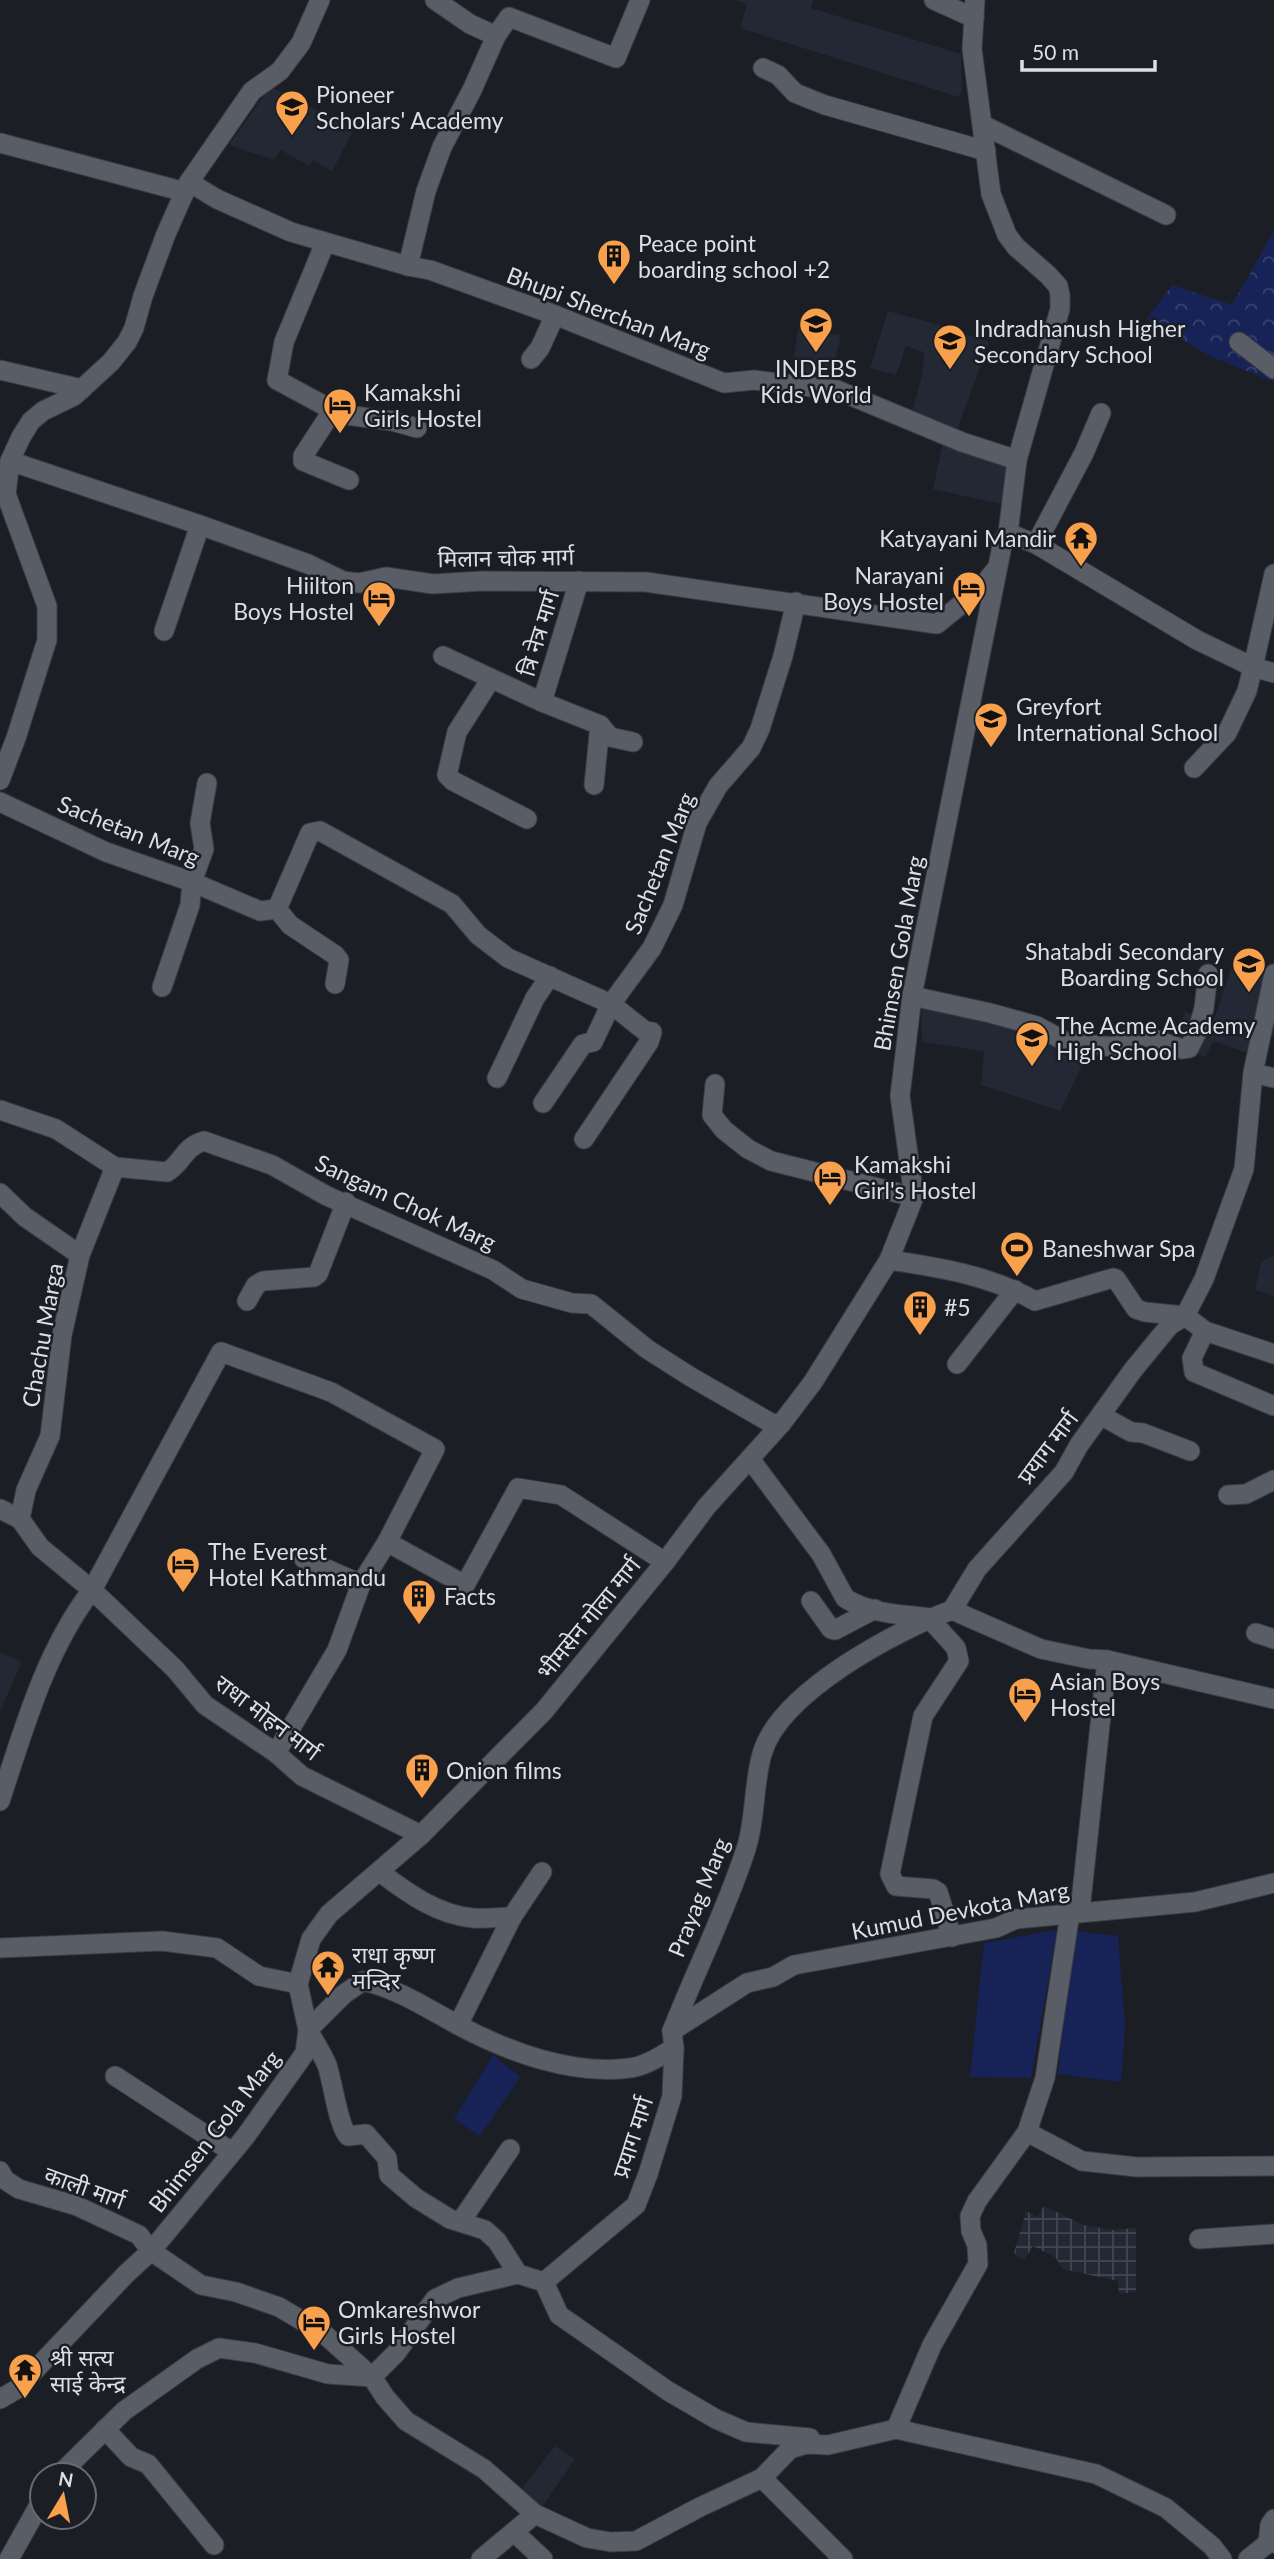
<svg xmlns="http://www.w3.org/2000/svg" width="1274" height="2559" font-family="Lato,'Noto Sans Devanagari',sans-serif">
<defs>
<pattern id="industrial-grid" width="8" height="8" patternUnits="userSpaceOnUse" patternTransform="scale(1.75)"><rect width="8" height="8" fill="#232835"/><path d="M0 4h8M4 0v8" fill="none" stroke="#424752"/></pattern>
<pattern id="forest-crowns" width="20" height="18" patternUnits="userSpaceOnUse" patternTransform="scale(1.75)"><rect width="20" height="18" fill="#172357"/><path d="M2 6a3 3 0 1 1 6 0M12 15a3 3 0 1 1 6 0" fill="none" stroke="#38426f"/></pattern>
</defs>
<rect width="100%" height="100%" fill="#1c1e26"/>
<g fill="#232835">
<path d="M735 0H813L811 8 961 54 962 89 959 97 740 28 747 4Z"/>
<path d="M270 87 354 129 332 171 313 160 309 166 281 150 274 160 229 145Z"/>
<path d="M888 311 939 325 989 342 955 436 910 420 922 376 924 352 906 346 896 375 870 368Z"/>
<path d="M798 329 841 335 831 379 791 374Z"/>
<path d="M944 438 1009 462 1001 504 933 489Z"/>
<path d="M1235 957 1245 969 1274 979V1036L1264 1034 1256 1056 1213 1041 1206 1057 1173 1046 1185 1012 1213 1022Z"/>
<path d="M938 1008 1093 1043 1060 1111 981 1085 984 1051 922 1042 921 1009Z"/>
<path d="M1274 1255V1296L1255 1290 1261 1262Z"/>
<path d="M0 1652 22 1662 0 1711Z"/>
<path d="M555 2446 575 2459 542 2507 520 2491Z"/>
</g>
<path fill="url(#industrial-grid)" d="M1044 2206 1084 2225 1113 2230 1136 2228V2292L1119 2294 1118 2281 1062 2269 1056 2258 1033 2246 1024 2260 1014 2253 1026 2211 1038 2217Z"/>
<g fill="#172357">
<path d="M1057 1930 1031 2078 970 2077 984 1943Z"/>
<path d="M1072 1931 1118 1936 1125 2026 1121 2082 1058 2074Z"/>
<path d="M493 2055 520 2077 480 2136 454 2119Z"/>
</g>
<path fill="url(#forest-crowns)" d="M1274 231V382L1208 355 1147 319 1172 285 1232 305Z"/>
<g fill="none" stroke-linecap="round" stroke-linejoin="round">
<g stroke="#3a3c42" stroke-width="21">
<g id="minor">
<path d="M435 0 470 24 496 36"/>
<path d="M934 0 974 18"/>
<path d="M763 68 778 75 795 93 825 105 986 151"/>
<path d="M983 125 1166 215"/>
<path d="M0 143 185 192"/>
<path d="M189 182 217 199 291 232 408 266 430 270 555 315 724 383 754 380 837 390 962 442 1017 460"/>
<path d="M325 243 284 342 277 380 325 406 331 413 303 456V461L349 480"/>
<path d="M408 266 426 191 442 147 472 90 496 36 509 17 616 58 640 0"/>
<path d="M1239 342 1274 369"/>
<path d="M531 359 540 348 555 315"/>
<path d="M0 370 82 389"/>
<path d="M331 413 392 421 417 428"/>
<path d="M10 461 200 525 308 564 343 581 359 583 386 577 433 584 482 581 646 582 937 624 981 588 997 568"/>
<path d="M1008 533 1036 544 1197 640 1253 667 1274 574"/>
<path d="M1036 544 1084 453 1101 413"/>
<path d="M579 581 542 702 600 725 594 785"/>
<path d="M164 631 200 525"/>
<path d="M443 656 542 702"/>
<path d="M491 679 457 732 447 775 453 781 527 819"/>
<path d="M600 725 610 737 633 742"/>
<path d="M1194 768 1227 733 1247 691 1253 667 1274 673"/>
<path d="M0 780 16 738 47 640V606L6 494 10 461 21 437 31 421 43 411 74 396 111 362 127 342 134 328 143 296 166 234 189 182 252 91 280 71 301 43 320 0"/>
<path d="M0 802 106 852 192 882 260 911 277 909 310 833 320 831 452 904 478 935 508 958 611 1004 645 1031 652 1032 649 1042 584 1139"/>
<path d="M277 909 290 925 335 955 339 960 335 984"/>
<path d="M162 987 190 905 192 882 204 849 200 823 207 783"/>
<path d="M912 996 990 1013 1037 1026 1066 1042 1113 1047 1136 1033 1182 1049 1189 1048 1198 1030 1204 1008 1208 974"/>
<path d="M1253 1073 1274 1078"/>
<path d="M497 1078 535 998 550 976"/>
<path d="M715 1084 712 1115 724 1130 748 1149 771 1161 914 1197"/>
<path d="M543 1103 583 1044 593 1042 611 1004 652 948 673 905 697 823 718 786 751 748 760 729 783 656 796 602"/>
<path d="M0 1110 56 1129 115 1167 167 1172C183 1163 183 1147 204 1141L272 1165 327 1196 493 1270 522 1289 572 1303 591 1304 647 1349 691 1377 771 1423 781 1424"/>
<path d="M0 1193 25 1217 80 1255"/>
<path d="M889 1260C938 1267 992 1276 1035 1301L1113 1278 1116 1279 1136 1309 1145 1312 1185 1316 1205 1331 1274 1354"/>
<path d="M247 1301 256 1285 263 1281 314 1277 318 1274 346 1202"/>
<path d="M1185 1316 1204 1279 1244 1169 1253 1073 1274 974"/>
<path d="M1205 1331 1192 1358 1194 1372 1274 1406"/>
<path d="M957 1364 1015 1290"/>
<path d="M1102 1416 1131 1432 1143 1433 1190 1451"/>
<path d="M750 1459 821 1554 845 1598C869 1614 902 1614 929 1618L956 1648 959 1661 923 1716 890 1874 896 1886 933 1889 938 1892 952 1937"/>
<path d="M1228 1495 1246 1494 1274 1480"/>
<path d="M0 1509 20 1519 40 1547 92 1590 175 1669 205 1705 276 1753 302 1776 421 1835"/>
<path d="M20 1519 26 1490 50 1436 62 1335 80 1255 115 1167"/>
<path d="M387 1542 465 1585 518 1488 561 1495 665 1562"/>
<path d="M304 1559 361 1584"/>
<path d="M811 1601 831 1629 835 1630 875 1609"/>
<path d="M952 1610 977 1569 1064 1472 1079 1445 1133 1370 1170 1325 1185 1316"/>
<path d="M952 1610 1041 1649 1089 1659 1107 1660 1274 1699"/>
<path d="M1256 1633 1274 1639"/>
<path d="M0 1801C24 1729 45 1651 92 1590L221 1352 331 1392 435 1449 387 1542 361 1584 337 1650 276 1753"/>
<path d="M380 1872C407 1893 438 1915 473 1918 486 1919 499 1917 512 1917"/>
<path d="M1080 1911 1107 1660"/>
<path d="M0 1948 162 1941 217 1948 259 1976 298 1984"/>
<path d="M458 2025 512 1917 542 1872"/>
<path d="M308 2030 344 1994 363 1981C398 1989 425 2007 456 2024 506 2051 572 2076 630 2068 646 2066 660 2056 674 2048"/>
<path d="M308 2030C314 2041 322 2053 327 2065 333 2083 338 2125 348 2136L366 2134 387 2158 389 2175 416 2198 450 2219 485 2230 497 2241 518 2274"/>
<path d="M672 2031 747 1983 773 1977 794 1965 996 1928 1016 1919 1195 1902 1274 1883"/>
<path d="M115 2076 232 2152"/>
<path d="M1027 2132 1082 2161 1137 2167 1274 2166"/>
<path d="M0 2171 5 2180 19 2189 77 2206 139 2235 151 2251 201 2285 236 2292 279 2307 323 2333 372 2377 385 2397 406 2421 484 2469 535 2514 587 2538 611 2542 636 2541 700 2507 762 2478 790 2449 807 2444 828 2445 896 2429 1096 2474 1166 2508 1212 2546 1222 2559"/>
<path d="M461 2221 510 2149"/>
<path d="M1199 2239 1274 2234"/>
<path d="M544 2282 636 2205 648 2174 672 2096 674 2048 672 2031C696 1970 726 1911 746 1849 756 1819 753 1785 762 1754 779 1693 895 1631 952 1610"/>
<path d="M544 2282 559 2315 668 2391 716 2419 746 2432 810 2438"/>
<path d="M0 2399 17 2389 126 2274 151 2251 245 2137 305 2053 308 2030 298 1984 311 1939 329 1914 421 1835 544 1711 665 1562 707 1506 781 1424 813 1382 889 1260 914 1197 900 1096 912 996 1003 541 1008 533 1017 460 1060 309V295L1058 286 1048 275 1016 247 1007 235 991 194 972 49 975 0"/>
<path d="M105 2429 131 2457 148 2464 214 2545"/>
<path d="M896 2429 932 2345 978 2264 977 2245 971 2231 970 2216 977 2201 1027 2132 1045 2078 1070 1913"/>
<path d="M59 2475 124 2411 197 2359 219 2348 255 2353 328 2374 372 2377 396 2353 435 2299 458 2288 518 2274 544 2282"/>
<path d="M762 2478 843 2559"/>
<path d="M514 2532 543 2559"/>
<path d="M1268 2543 1270 2525 1274 2519"/>
<path d="M9 2559 42 2500"/>
<path d="M481 2559 535 2514"/>
<path d="M1248 2559 1268 2543H1274"/>
</g>
</g>
<use href="#minor" stroke="#595d66" stroke-width="19"/>
</g>
<defs>
<g id="school-pin" transform="scale(1.75)"><path d="M0 17L-7.5 6A9.5 9.5 0 1 1 7.5 6Z" fill="#f8a04b" stroke="#1c1e26"/><path d="M0-5L7-2L0 1L-7-2ZM-4 1L0 2.5L4 1V4Q0 6-4 4Z" fill="#111"/></g>
<g id="building-pin" transform="scale(1.75)"><path d="M0 17L-7.5 6A9.5 9.5 0 1 1 7.5 6Z" fill="#f8a04b" stroke="#1c1e26"/><path d="M-4-6H4V6H1V3H-1V6H-4ZM-2.5-4.3h1.7v1.8h-1.7ZM.8-4.3h1.7v1.8H.8ZM-2.5-1h1.7V.8h-1.7ZM.8-1h1.7V.8H.8Z" fill="#111"/></g>
<g id="hotel-pin" transform="scale(1.75)"><path d="M0 17L-7.5 6A9.5 9.5 0 1 1 7.5 6Z" fill="#f8a04b" stroke="#1c1e26"/><path d="M-6-4.5h1.5V1H6V5H4.5V3h-9V5H-6ZM-4 0a1.8 1.8 0 1 1 3.6 0ZM.5 0V-2.5h3Q6-2.5 6 0Z" fill="#111"/></g>
<g id="temple-pin" transform="scale(1.75)"><path d="M0 17L-7.5 6A9.5 9.5 0 1 1 7.5 6Z" fill="#f8a04b" stroke="#1c1e26"/><path d="M0-6L5-2H3V0L6.5 2.5H4V6H1.5V3h-3V6H-4V2.5H-6.5L-3 0V-2H-5Z" fill="#111"/></g>
<g id="stadium-pin" transform="scale(1.75)"><path d="M0 17L-7.5 6A9.5 9.5 0 1 1 7.5 6Z" fill="#f8a04b" stroke="#1c1e26"/><path d="M0-5a6.5 5 0 1 0 0 10a6.5 5 0 1 0 0-10ZM-3.5-1.8h7v3.6h-7Z" fill="#111"/></g>
</defs>
<g fill-rule="evenodd">
<use href="#school-pin" x="292" y="107"/>
<use href="#building-pin" x="614" y="256"/>
<use href="#school-pin" x="816" y="324"/>
<use href="#school-pin" x="950" y="341"/>
<use href="#hotel-pin" x="340" y="405"/>
<use href="#temple-pin" x="1081" y="538"/>
<use href="#hotel-pin" x="969" y="588"/>
<use href="#hotel-pin" x="379" y="598"/>
<use href="#school-pin" x="991" y="719"/>
<use href="#school-pin" x="1249" y="964"/>
<use href="#school-pin" x="1032" y="1038"/>
<use href="#hotel-pin" x="830" y="1177"/>
<use href="#stadium-pin" x="1017" y="1248"/>
<use href="#building-pin" x="920" y="1307"/>
<use href="#hotel-pin" x="183" y="1564"/>
<use href="#building-pin" x="419" y="1596"/>
<use href="#hotel-pin" x="1025" y="1694"/>
<use href="#building-pin" x="422" y="1770"/>
<use href="#temple-pin" x="328" y="1967"/>
<use href="#hotel-pin" x="314" y="2322"/>
<use href="#temple-pin" x="25" y="2370"/>
</g>
<g text-anchor="middle" dominant-baseline="central" stroke-width="5" stroke-linejoin="round" paint-order="stroke">
<g font-size="23" fill="#dddfe4" stroke="#1c1e26" text-anchor="start">
<text x="316" y="94">Pioneer<tspan x="316" dy="26">Scholars' Academy</tspan></text>
<text x="638" y="243">Peace point<tspan x="638" dy="26">boarding school +2</tspan></text>
<text x="974" y="328">Indradhanush Higher<tspan x="974" dy="26">Secondary School</tspan></text>
<text x="816" y="368" text-anchor="middle">INDEBS<tspan x="816" dy="26">Kids World</tspan></text>
<text x="364" y="392">Kamakshi<tspan x="364" dy="26">Girls Hostel</tspan></text>
<text x="1056" y="538" text-anchor="end">Katyayani Mandir</text>
<text x="944" y="575" text-anchor="end">Narayani<tspan x="944" dy="26">Boys Hostel</tspan></text>
<text x="354" y="585" text-anchor="end">Hiilton<tspan x="354" dy="26">Boys Hostel</tspan></text>
<text x="1016" y="706">Greyfort<tspan x="1016" dy="26">International School</tspan></text>
<text x="1224" y="951" text-anchor="end">Shatabdi Secondary<tspan x="1224" dy="26">Boarding School</tspan></text>
<text x="1056" y="1025">The Acme Academy<tspan x="1056" dy="26">High School</tspan></text>
<text x="854" y="1164">Kamakshi<tspan x="854" dy="26">Girl's Hostel</tspan></text>
<text x="1042" y="1248">Baneshwar Spa</text>
<text x="944" y="1307">#5</text>
<text x="208" y="1551">The Everest<tspan x="208" dy="26">Hotel Kathmandu</tspan></text>
<text x="444" y="1596">Facts</text>
<text x="1050" y="1681">Asian Boys<tspan x="1050" dy="26">Hostel</tspan></text>
<text x="446" y="1770">Onion films</text>
<text x="352" y="1954">राधा कृष्ण<tspan x="352" dy="26">मन्दिर</tspan></text>
<text x="338" y="2309">Omkareshwor<tspan x="338" dy="26">Girls Hostel</tspan></text>
<text x="50" y="2357">श्री सत्य<tspan x="50" dy="26">साई केन्द्र</tspan></text>
</g>
<g font-size="23" fill="#dddfe4" stroke="#1c1e26">
<text transform="translate(609 312) rotate(21)">Bhupi Sherchan Marg</text>
<text transform="translate(506 557) rotate(-1)">मिलान चोक मार्ग</text>
<text transform="translate(538 633) rotate(-73)">त्रि नेत्र मार्ग</text>
<text transform="translate(129 830) rotate(22)">Sachetan Marg</text>
<text transform="translate(659 863) rotate(-68)">Sachetan Marg</text>
<text transform="translate(898 953) rotate(-80)">Bhimsen Gola Marg</text>
<text transform="translate(406 1202) rotate(25)">Sangam Chok Marg</text>
<text transform="translate(42 1335) rotate(-80)">Chachu Marga</text>
<text transform="translate(1047 1447) rotate(-53)">प्रयाग मार्ग</text>
<text transform="translate(588 1618) rotate(-51)">भीमसेन गोला मार्ग</text>
<text transform="translate(268 1717) rotate(37)">राधा मोहन मार्ग</text>
<text transform="translate(698 1897) rotate(-68)">Prayag Marg</text>
<text transform="translate(960 1910) rotate(-11)">Kumud Devkota Marg</text>
<text transform="translate(214 2131) rotate(-52)">Bhimsen Gola Marg</text>
<text transform="translate(632 2137) rotate(-72)">प्रयाग मार्ग</text>
<text transform="translate(85 2187) rotate(20)">काली मार्ग</text>
</g>
</g>
<g transform="translate(63 2496) rotate(10)"><circle r="33" fill="#1c1e26" stroke="#696b72" stroke-width="2"/>
<path d="M0-5L12 26L0 18L-12 26Z" fill="#f8a04b"/>
<text y="-10" font-size="19" font-weight="bold" text-anchor="middle" fill="#dddfe4">N</text>
</g>
<path d="M1022 60v10h133v-10" fill="none" stroke="#dddfe4" stroke-width="3.5"/>
<text x="1032" y="60" font-size="21" fill="#dddfe4" stroke="#1c1e26" stroke-width="5" paint-order="stroke">50 m</text>
</svg>
